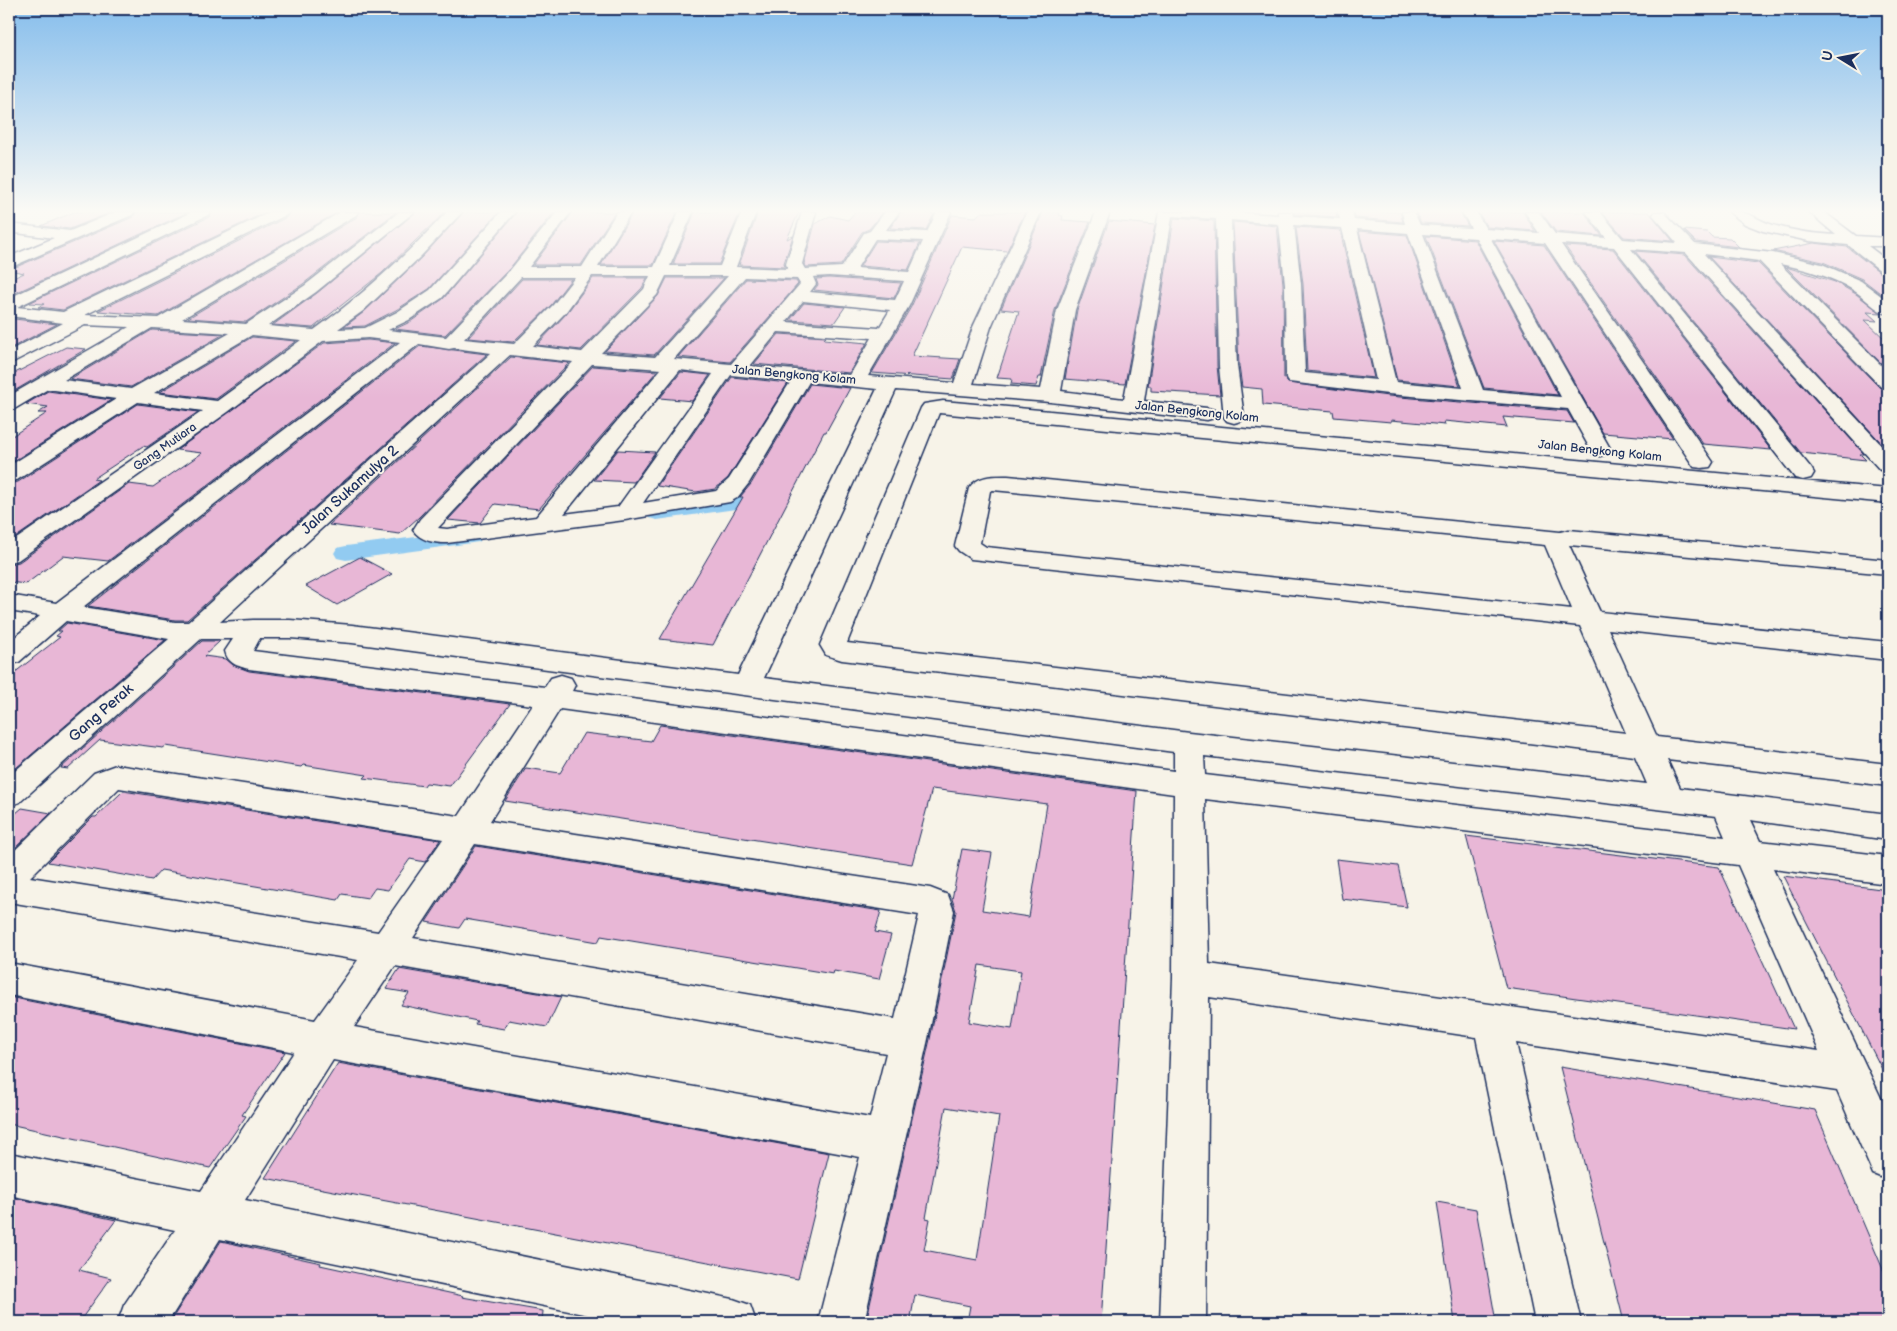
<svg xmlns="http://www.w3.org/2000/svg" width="1897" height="1331" font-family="'Balsamiq Sans',sans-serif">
<rect width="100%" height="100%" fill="#f7f3e8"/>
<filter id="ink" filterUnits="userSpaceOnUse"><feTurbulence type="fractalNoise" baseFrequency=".02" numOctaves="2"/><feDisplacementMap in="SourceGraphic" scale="10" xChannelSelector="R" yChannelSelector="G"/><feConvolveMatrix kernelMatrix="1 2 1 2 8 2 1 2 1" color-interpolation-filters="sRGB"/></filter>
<g filter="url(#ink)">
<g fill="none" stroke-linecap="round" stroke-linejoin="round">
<g fill="#92cbf1" fill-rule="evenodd">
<path d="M735 496 743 498 746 503 743 508 657 520 649 518 645 513 649 508 657 506Z"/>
<path d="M471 530 479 532 483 537 479 542 346 560 337 558 334 553 337 548 346 546Z"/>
</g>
</g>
<g fill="#e8b7d6" stroke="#1b2f5e" fill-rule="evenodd">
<path d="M74 212H112L70 229 41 226Z"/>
<path d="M136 212H188L9 296V280L24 273 9 270 133 217Z"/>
<path d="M212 212H266L63 310 38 307 44 304 29 303 209 217Z"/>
<path d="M290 212H338L158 316 98 311 287 217Z"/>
<path d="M360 212H396L303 284 246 322 188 318 357 217Z"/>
<path d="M416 212H445L382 273 313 328 273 325 317 293Z"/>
<path d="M464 212H499L429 289 396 310 365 326 344 327 364 312 422 257Z"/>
<path d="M517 212H554L510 268 445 335 395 329 410 322 443 299Z"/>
<path d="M573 212H615L581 265H533Z"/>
<path d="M633 212H677L653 265H601Z"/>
<path d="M695 212H740L719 264H673Z"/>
<path d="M758 212H799L787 239 793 236 784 263 785 267 739 265Z"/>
<path d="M855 212H883L869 229 862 232 841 265 806 267 804 264 815 224 830 216 848 220Z"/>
<path d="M901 212H926L925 213 934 214 926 230 890 228Z"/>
<path d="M981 212H1025L1007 251 962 247 912 356 960 359 953 379 872 373 911 307 952 215 976 217Z"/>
<path d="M1043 212H1060L1059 215 1063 216 1062 220 1090 222 1055 310 1041 377H1039L1036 386 1011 384 1012 379 997 378 1019 311 1001 309Z"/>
<path d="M1294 212H1336L1337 217 1294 214Z"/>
<path d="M1354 212H1400L1403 222 1355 218Z"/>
<path d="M1416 212H1460L1468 226 1421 223Z"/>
<path d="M1478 212H1523L1535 231 1487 227Z"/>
<path d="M1541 212H1584L1602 236 1556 232Z"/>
<path d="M1602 212H1649L1673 241 1624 237Z"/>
<path d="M1174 218 1214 221 1217 366 1220 395 1151 391V386H1148Z"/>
<path d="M1109 221 1155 225 1125 384 1065 379 1077 310Z"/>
<path d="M1233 222 1277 226 1283 284 1284 378 1288 383 1388 396 1567 411 1574 423 1503 417 1507 427 1444 421 1445 425 1391 420V422L1334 417 1333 411 1263 405 1262 389 1242 387 1239 366Z"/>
<path d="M1296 227 1340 230 1374 378 1307 371 1303 284Z"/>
<path d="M1684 230 1707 232 1712 237 1730 238 1739 247 1696 242Z"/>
<path d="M1359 231 1407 235 1460 386 1397 380Z"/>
<path d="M1426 236 1475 240 1558 395 1484 388Z"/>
<path d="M876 241 920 243 908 270 860 266Z"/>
<path d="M1494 241 1544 245 1673 439 1603 433Z"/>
<path d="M1814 243 1847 247 1881 273 1888 276V299L1862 279 1823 262 1773 251Z"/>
<path d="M1565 246 1613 249 1771 450 1703 444Z"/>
<path d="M1635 251 1685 255 1864 454H1860L1866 460 1801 453Z"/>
<path d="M1709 257 1758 263 1880 388 1888 391V450Z"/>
<path d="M1786 267 1835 282 1856 294 1881 313 1867 312 1877 321 1865 320 1888 342V370Z"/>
<path d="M593 278H647L642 288 581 350 537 345 566 314Z"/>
<path d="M667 278H724L654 355 605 351 658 296Z"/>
<path d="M829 278 901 283 894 298 814 290 818 285 816 279Z"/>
<path d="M522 279H571L552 304 513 342 468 338Z"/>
<path d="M746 279 796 281 798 284 730 362 678 357Z"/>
<path d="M804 303 845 307 834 323 790 320Z"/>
<path d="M14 319 57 324 9 349V321Z"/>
<path d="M152 330 224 334 131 387 70 379Z"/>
<path d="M779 334 826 337 824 339 867 343 849 373 754 364Z"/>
<path d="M252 337 296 341 216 399 160 392Z"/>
<path d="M368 340 395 343 108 561 63 556 26 584 9 582V564L19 562 129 484 153 487 202 453 177 450 324 343Z"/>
<path d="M420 346 487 354 299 521H297L298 522 187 620H175L88 606Z"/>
<path d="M66 347 86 349 9 394V376Z"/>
<path d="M511 357 569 363 419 517 400 534 329 525Z"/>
<path d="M593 366 657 371 539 509 495 504 480 523 448 520Z"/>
<path d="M681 372 710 375 692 401 660 398Z"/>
<path d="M732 377 788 383 728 478 715 489 696 492 657 486Z"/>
<path d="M810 384 850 388 826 432H824L713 645 660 639 743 497H740L751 484Z"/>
<path d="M48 391 111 400 9 464V438L47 413H38L48 407 26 404Z"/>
<path d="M138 404 198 412 147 447 143 446 93 479 99 480 9 542V484L18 482Z"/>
<path d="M618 450 655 452 634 482 594 480Z"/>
<path d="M360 557 392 574 337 605 306 586Z"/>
<path d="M67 623 165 640 9 774V677L60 637 56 636 62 631H58Z"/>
<path d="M202 641H220L204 656 226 659 233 665 249 671 510 704 450 786 426 783 424 786 364 778 367 775 303 765 301 767 166 746 163 748 100 740 68 769 61 768Z"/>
<path d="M660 725 1137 791 1101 1322H967L970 1306 915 1295 910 1322H866L930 1039 956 911 952 899 962 849 992 853 982 910 1029 917 1047 804 932 789 912 864 505 801 526 768 560 773 584 733 651 741ZM979 965 1021 971 1012 1029 969 1022ZM946 1107 999 1116 977 1260 924 1250 930 1219 926 1218Z"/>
<path d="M123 791 440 840 425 862 410 859 388 890 375 888 368 898 342 894 338 900 161 870 152 880 48 862 93 817H96Z"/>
<path d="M22 808 51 813 9 854V819Z"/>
<path d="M1466 836 1719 867 1794 1029 1506 988Z"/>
<path d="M476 846 881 911 875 932 891 935 879 979 834 971 833 974 601 936 598 942 465 919 459 928 426 922Z"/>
<path d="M1336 859 1398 866 1407 907 1342 899Z"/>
<path d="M1783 876 1888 890V1081Z"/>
<path d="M399 969 561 997 547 1027 509 1020 504 1029 475 1024 477 1021 401 1005 409 993 386 989Z"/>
<path d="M9 997 285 1052 242 1115 246 1116 210 1168 9 1124Z"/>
<path d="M338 1063 829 1153 798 1279 265 1178Z"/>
<path d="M1560 1067 1815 1110 1888 1281V1322H1624Z"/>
<path d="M11 1197 116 1220 79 1270 111 1278 79 1322H9V1200Z"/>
<path d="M1437 1202 1476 1209 1496 1322H1455Z"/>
<path d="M221 1241 321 1263 320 1265 463 1296 462 1297 543 1311 542 1322H170Z"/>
</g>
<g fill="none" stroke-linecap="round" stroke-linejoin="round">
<g stroke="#1b2f5e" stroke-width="3">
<g id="minor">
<path d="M116 212H134L132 215 9 268V257L54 238 9 232V224L70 231Z"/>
<path d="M192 212H210L208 215 17 307 63 312 270 212H288L286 215 85 315 158 318 341 212H358L356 215 182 319 246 324 304 286 399 212H414L316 292 268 326 314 330C363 295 406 255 447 212H462L421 256 363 311 338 329 365 328 397 312 430 290 501 212H515L442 298 409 320 388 330 446 337 511 269 557 212H571L529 267H582L617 212H631L598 267H654L679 212H693L670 266H720L742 212H756L736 267 788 269 786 264 802 212H816L802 264 805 269 842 267 864 233 870 231 885 212H899L886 230 927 232 937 212H951L909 306 868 376 954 383 973 327 1027 212H1041L991 327 973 384 1041 389 1057 310 1096 212H1110L1075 310 1061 391 1124 399 1159 212H1230L1278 215V212H1292L1293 216 1340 219 1338 212H1352L1354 220 1405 224 1402 212H1414L1420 225 1471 228 1462 212H1476L1486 229 1539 233 1525 212H1539L1555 234 1606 238 1586 212H1600L1623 239 1677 243 1653 215 1655 212H1664L1695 244 1773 253 1822 264 1861 281 1888 301V314C1875 311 1865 297 1853 290 1831 276 1805 269 1780 264L1888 372V389L1881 387 1759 261 1704 254 1888 452V471L1880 470 1686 253 1631 249 1811 468 1814 473 1811 478 1803 480 1795 478 1614 247 1561 244 1713 462 1710 467 1702 468 1694 467 1545 243 1491 239 1611 450 1607 454 1600 456 1593 454 1568 409 1388 394 1289 382 1286 378 1285 284 1279 224 1231 220 1237 366 1244 417 1241 421 1234 423 1227 421 1224 417 1219 366 1216 219 1172 216 1144 401 1207 408 1214 410 1217 414 1214 418 1207 420 1050 402 896 390 764 678 1189 732 1647 784 1635 756 842 660 826 655 820 645 921 408 924 404 943 401 1888 489V503L939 413 847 643 1626 733 1580 626 971 559 959 551 955 546 969 488C978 475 994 476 1008 476L1560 532 1569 530 1888 560V574L1569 545 1600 612 1888 642V660L1608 629 1657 737 1888 764V786L1667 760 1680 788 1888 814V840L1750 820 1760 841 1888 856V884L1773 869 1888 1113V1180L1873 1174 1837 1091 1516 1043 1581 1322H1535L1476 1037 1209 997 1206 1322H1160L1173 978 1174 794 560 709 490 821 930 888 948 895 954 911 928 1039 864 1322H818L860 1157 333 1060 245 1200 733 1299 750 1305 756 1322H622L220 1239 168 1322H118L124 1305 175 1230 9 1195V1153L201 1191 294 1052 9 995V963L315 1020 358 960 9 902V856L94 773 116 765 459 816 533 705 249 669C238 666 228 664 225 651L233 639H201L20 802 9 806V776L169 639 66 621 19 662 9 665V642L40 616 9 611V595L56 603 400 342 368 338 323 341 228 412 18 560 9 562V544L203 411 138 402 17 480 9 482V466L116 399 48 389 16 408 9 410V396L129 327 85 325 9 364V351L63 323 9 316V298ZM1294 225 1342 228 1376 380 1305 373 1301 284ZM1357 229 1408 233 1463 388 1396 382ZM1423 234 1476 238 1561 397 1483 390ZM875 239H876L923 241 909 272 857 268ZM592 276H650L644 289 582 352 533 346 565 313ZM666 276H728L655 357 601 353 657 295ZM829 276 904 281 895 300 810 292 816 284 813 277ZM521 277H575L553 305 514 344 464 339ZM745 277 797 279 800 284 731 364 674 359ZM803 301 890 310 879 328 786 322ZM152 328 230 333 131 389 64 380ZM778 332 872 338 850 375 750 366ZM252 335 301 340 217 401 154 393ZM419 344 449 349 454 348 491 353 188 622H175L83 607ZM510 355 573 362 420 519 413 530C421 541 434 543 447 543L625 520 730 502 737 498 749 483 809 382 877 389 738 675 352 625 290 620H253L220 622ZM592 364 661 369 536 517 447 529 438 528ZM680 370 713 374 618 507 564 514ZM731 375 791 381 729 479 716 491 643 503ZM993 490 1545 545 1572 609 986 547 980 543 990 491ZM260 638H290L352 643 1174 752V771L572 691 575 685 571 678 561 675 551 678 545 687 253 651ZM1204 756 1716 816 1725 837 1205 775ZM119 788 443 839 378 932 30 877ZM1205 799 1738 865 1819 1051 1209 964ZM475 844 919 915 895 1019 413 938ZM395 966 886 1053 870 1118 354 1027Z"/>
<path d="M1729 212C1748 210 1755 219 1773 225 1793 231 1815 234 1836 235L1809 212H1824L1856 236 1888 238V246H1868L1888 261V274L1882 272 1848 245 1809 241 1763 231 1745 224Z"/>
</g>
</g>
<use href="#minor" fill="#f7f3e8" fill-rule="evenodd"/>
</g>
</g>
<linearGradient id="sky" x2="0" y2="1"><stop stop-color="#85bdec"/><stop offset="0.53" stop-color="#fbfaf5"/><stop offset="1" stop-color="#fbfaf5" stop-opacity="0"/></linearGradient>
<rect width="1897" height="398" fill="url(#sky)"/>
<g text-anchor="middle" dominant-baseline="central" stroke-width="4" stroke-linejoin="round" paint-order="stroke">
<g font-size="12" fill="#1b2f5e" stroke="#f7f3e8">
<text transform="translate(794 375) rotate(5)">Jalan Bengkong Kolam</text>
<text transform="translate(1197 412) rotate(6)">Jalan Bengkong Kolam</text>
<text transform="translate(165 447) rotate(-35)">Gang Mutiara</text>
<text transform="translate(1600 451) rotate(6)">Jalan Bengkong Kolam</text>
</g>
<g font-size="15" fill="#1b2f5e" stroke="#f7f3e8">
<text transform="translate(350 490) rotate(-42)">Jalan Sukamulya 2</text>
<text transform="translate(101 713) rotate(-41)">Gang Perak</text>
</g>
</g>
<rect width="1897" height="1331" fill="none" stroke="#f7f3e8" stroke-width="30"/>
<rect x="15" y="15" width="1867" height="1301" fill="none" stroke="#1b2f5e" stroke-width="2" filter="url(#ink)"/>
<g transform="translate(1840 58) rotate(280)" stroke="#f7f3e8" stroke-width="4" paint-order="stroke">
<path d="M0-4L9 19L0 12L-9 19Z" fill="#1b2f5e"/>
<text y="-8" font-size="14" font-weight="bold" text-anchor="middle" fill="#1b2f5e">U</text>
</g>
</svg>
